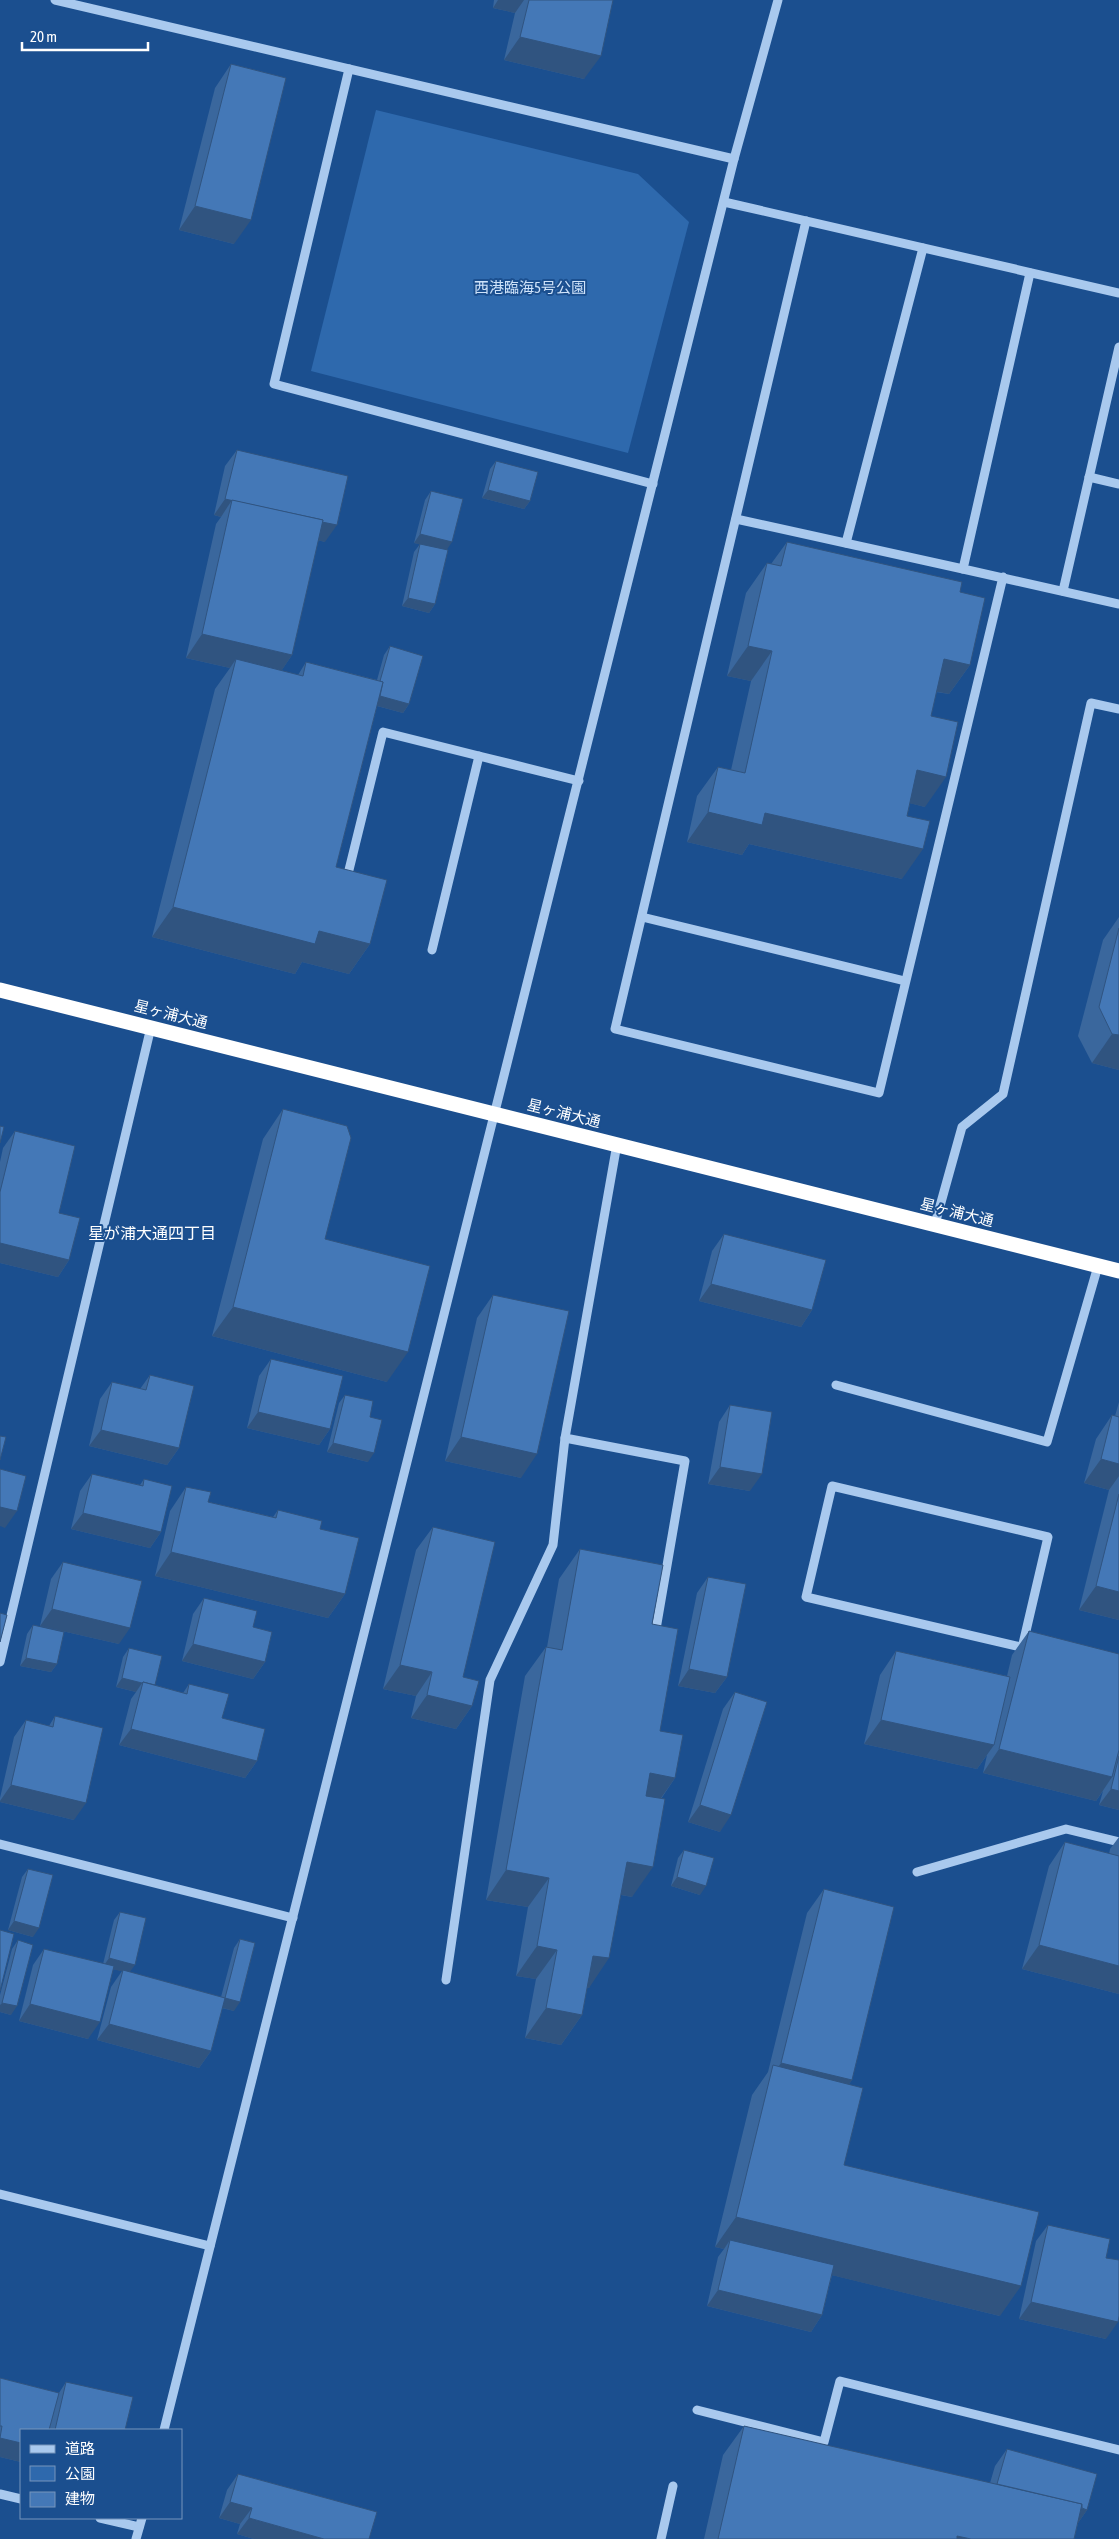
<svg xmlns="http://www.w3.org/2000/svg" width="1119" height="2539" font-family="'Asap Condensed','Noto Sans JP',sans-serif">
<rect width="100%" height="100%" fill="#1b4f8f"/>
<path fill="#2e69ad" d="M376 110 638 174 689 222 628 453 311 371Z"/>
<g fill="none" stroke-linecap="round" stroke-linejoin="round">
<g stroke="#a9c9ee" stroke-width="9">
<path d="M55 0 734 159"/>
<path d="M349 69 274 384 653 484"/>
<path d="M724 202 1119 293"/>
<path d="M806 221 615 1029 879 1093 1003 577"/>
<path d="M1030 273 963 569 1119 604"/>
<path d="M1089 477 1119 484"/>
<path d="M736 519 963 569"/>
<path d="M846 543 923 248"/>
<path d="M1063 591 1119 347"/>
<path d="M347 878 383 732 479 756"/>
<path d="M642 917 905 981"/>
<path d="M432 950 479 756 579 781"/>
<path d="M617 1144 565 1438 685 1461 655 1635"/>
<path d="M935 1224 962 1127 1003 1094 1091 703 1119 709"/>
<path d="M836 1385 1047 1442 1098 1266"/>
<path d="M1022 1648 1048 1537 832 1486 806 1597 1029 1649"/>
<path d="M0 1662 151 1027"/>
<path d="M0 1844 293 1918"/>
<path d="M917 1872 1066 1829 1119 1842"/>
<path d="M446 1980 490 1680 553 1545 565 1438"/>
<path d="M0 2194 210 2246"/>
<path d="M697 2410 824 2442 840 2381 1119 2450"/>
<path d="M164 2430 734 159 778 0"/>
<path d="M0 2494 21 2499"/>
<path d="M100 2518 139 2527"/>
<path d="M136 2539 142 2518"/>
<path d="M661 2539 673 2486"/>
</g>
<path stroke="#fff" stroke-width="15" d="M0 990 1119 1271"/>
</g>
<g fill="#3a679d">
<path d="M494 0H613L584 79 504 60 515 13 493 8Z"/>
<path d="M231 64 234 244 179 230 215 88Z"/>
<path d="M237 450 325 542 318 540 292 655 281 671 298 675 306 662 377 680 384 655 390 646 409 704 403 713 377 706 336 867 370 944 349 974 302 962 295 974 152 937 215 689 230 668 186 658 216 524 221 517 214 515 225 466Z"/>
<path d="M496 461 530 501 524 509 482 498 490 469Z"/>
<path d="M431 491 447 550 435 604 429 613 402 606 414 552 420 544 414 543 425 500Z"/>
<path d="M787 542 960 592 970 665 949 694 936 692 931 716 925 807 910 803 907 816 902 879 749 844 742 855 687 842 697 796 718 767 731 770 751 681 727 676 746 593 767 563 771 564Z"/>
<path d="M1119 917V1070L1092 1063 1078 1036 1103 940Z"/>
<path d="M283 1109 325 1239 387 1382 212 1336 263 1139Z"/>
<path d="M15 1131 59 1213 69 1260 58 1277 0 1263V1162L3 1148Z"/>
<path d="M724 1234 812 1310 801 1327 699 1301 712 1251Z"/>
<path d="M493 1295 521 1478 445 1461 477 1318Z"/>
<path d="M271 1359 330 1429 319 1445 247 1428 259 1376Z"/>
<path d="M150 1375 179 1448 167 1465 89 1446 100 1399 112 1382 140 1389Z"/>
<path d="M345 1395 370 1417 368 1462 327 1452 339 1403Z"/>
<path d="M1119 1402V1620L1079 1610 1109 1490 1084 1483 1096 1439 1112 1415 1115 1416Z"/>
<path d="M730 1405 750 1491 708 1484 719 1422Z"/>
<path d="M92 1474 140 1485 144 1479 161 1532 150 1548 71 1529 80 1491Z"/>
<path d="M186 1487 208 1502 273 1517 278 1510 320 1529 345 1594 328 1618 155 1576 170 1511Z"/>
<path d="M433 1527 463 1677 472 1706 456 1729 411 1718 416 1696 383 1689 416 1550Z"/>
<path d="M580 1549 652 1624 660 1731 675 1778 661 1799 632 1897 621 1895 589 1988H587L582 2015 561 2045 525 2038 536 1979 516 1976 528 1907 486 1900 525 1676 546 1647H547L559 1579Z"/>
<path d="M63 1562 119 1644 40 1626 51 1579Z"/>
<path d="M708 1577 727 1677 715 1693 678 1686 697 1593Z"/>
<path d="M204 1598 253 1627 265 1662 253 1679 182 1661 193 1614Z"/>
<path d="M33 1625 57 1664 51 1672 20 1666 27 1634Z"/>
<path d="M1029 1631 1119 1751V1810L1099 1805 1103 1791 1096 1801 983 1773 987 1755 977 1769 864 1744 880 1675 896 1651 1007 1676 1012 1655Z"/>
<path d="M129 1648 155 1685 183 1693 189 1684 222 1718 257 1761 245 1778 119 1745 131 1699 136 1692 116 1687 123 1657Z"/>
<path d="M735 1692 720 1832 688 1822 723 1709Z"/>
<path d="M55 1716 74 1820 0 1802V1798L14 1737 26 1720 49 1726Z"/>
<path d="M1119 1837V1994L1022 1969 1049 1866 1065 1842 1109 1854 1110 1849Z"/>
<path d="M684 1850 700 1895 671 1886 678 1858Z"/>
<path d="M28 1869 33 1937 8 1930 22 1877Z"/>
<path d="M824 1889 852 2080 849 2084 844 2165 1000 2316 832 2275 822 2315 811 2332 707 2306 718 2257 724 2249 715 2247 752 2095 768 2072 807 1913Z"/>
<path d="M120 1912 129 1972 221 1997 234 1948 240 1939 234 2011 222 2008 211 2051 199 2068 97 2040 111 1987 122 1971 113 1969 88 2039 19 2021 33 1965 44 1949 103 1964 114 1920Z"/>
<path d="M18 1940 11 2015 0 2012V1995L12 1949Z"/>
<path d="M1048 2225 1106 2258V2339L1019 2319 1036 2241Z"/>
<path d="M0 2378 59 2393 66 2382 125 2430H21V2462L0 2457Z"/>
<path d="M744 2426 990 2483 995 2466 1007 2449 1087 2510 1078 2523 1074 2539H704L723 2455Z"/>
<path d="M238 2474 369 2539H254L237 2534 240 2524 219 2518 227 2490Z"/>
</g>
<g fill="#305480">
<path d="M498 0H524L515 13 493 8Z"/>
<path d="M520 37 601 56 584 79 504 60Z"/>
<path d="M195 206 251 220 234 244 179 230Z"/>
<path d="M488 490 530 501 524 509 482 498Z"/>
<path d="M225 499 232 500 221 517 214 515Z"/>
<path d="M232 500 337 525 325 542 228 519Z"/>
<path d="M420 534 452 542 446 551 414 543Z"/>
<path d="M408 598 435 604 429 613 402 606Z"/>
<path d="M202 634 292 655 276 679 236 659 230 668 186 658Z"/>
<path d="M748 646 772 651 751 681 727 676Z"/>
<path d="M944 659 970 665 949 694 923 689Z"/>
<path d="M376 695 409 704 403 713 370 704Z"/>
<path d="M917 770 946 777 925 807 896 800Z"/>
<path d="M708 812 765 813 923 849 902 879 749 844 742 855 687 842Z"/>
<path d="M173 907 319 931 370 944 349 974 302 962 295 974 152 937Z"/>
<path d="M1112 1034 1119 1035V1070L1092 1063Z"/>
<path d="M0 1243 69 1260 58 1277 0 1263Z"/>
<path d="M711 1284 812 1310 801 1327 699 1301Z"/>
<path d="M233 1307 408 1352 387 1382 212 1336Z"/>
<path d="M258 1412 330 1429 319 1445 247 1428Z"/>
<path d="M101 1430 179 1448 167 1465 89 1446Z"/>
<path d="M461 1437 537 1454 521 1478 445 1461Z"/>
<path d="M333 1443 374 1453 368 1462 327 1452Z"/>
<path d="M1101 1459 1119 1464V1476L1109 1490 1084 1483Z"/>
<path d="M720 1467 762 1474 750 1491 708 1484Z"/>
<path d="M0 1507 17 1511 5 1528 0 1526Z"/>
<path d="M83 1513 161 1532 150 1548 71 1529Z"/>
<path d="M171 1552 345 1594 328 1618 155 1576Z"/>
<path d="M1096 1586 1119 1592V1620L1079 1610Z"/>
<path d="M52 1609 130 1628 119 1644 40 1626Z"/>
<path d="M193 1644 265 1662 253 1679 182 1661Z"/>
<path d="M26 1658 57 1664 51 1672 20 1666Z"/>
<path d="M400 1665 432 1672 416 1696 383 1689Z"/>
<path d="M689 1669 727 1677 715 1693 678 1686Z"/>
<path d="M122 1678 142 1683 136 1692 116 1687Z"/>
<path d="M427 1695 472 1706 456 1729 411 1718Z"/>
<path d="M881 1720 994 1745 977 1769 864 1744Z"/>
<path d="M131 1729 257 1761 245 1778 119 1745Z"/>
<path d="M999 1749 1112 1777 1096 1801 983 1773Z"/>
<path d="M650 1773 675 1778 654 1808 629 1803Z"/>
<path d="M11 1785 86 1803 74 1820 0 1802V1801Z"/>
<path d="M1111 1789 1119 1791V1810L1099 1805Z"/>
<path d="M700 1805 731 1815 720 1832 688 1822Z"/>
<path d="M627 1862 653 1867 632 1897 606 1892Z"/>
<path d="M506 1870 549 1878 528 1907 486 1900Z"/>
<path d="M677 1877 706 1886 700 1895 671 1886Z"/>
<path d="M14 1921 39 1928 33 1937 8 1930Z"/>
<path d="M1039 1945 1119 1966V1994L1022 1969Z"/>
<path d="M537 1946 557 1950 536 1979 516 1976Z"/>
<path d="M593 1956 609 1958 589 1988 572 1985Z"/>
<path d="M109 1958 135 1965 129 1973 103 1967Z"/>
<path d="M225 1998 240 2002 234 2011 219 2007Z"/>
<path d="M2 2003 17 2006 11 2015 0 2012V2005Z"/>
<path d="M30 2004 100 2022 88 2039 19 2021Z"/>
<path d="M546 2008 582 2015 561 2045 525 2038Z"/>
<path d="M109 2024 211 2051 199 2068 97 2040Z"/>
<path d="M781 2063 852 2080 835 2104 769 2080Z"/>
<path d="M736 2217 1021 2286 1000 2316 728 2250 730 2240 724 2249 715 2247Z"/>
<path d="M718 2290 822 2315 811 2332 707 2306Z"/>
<path d="M1031 2302 1118 2322 1106 2339 1019 2319Z"/>
<path d="M0 2438 21 2443V2462L0 2457Z"/>
<path d="M997 2485 1087 2510 1076 2526Z"/>
<path d="M230 2502 252 2508 240 2524 219 2518Z"/>
<path d="M249 2518 324 2539H254L237 2534Z"/>
<path d="M957 2536 971 2539H955Z"/>
</g>
<g fill="#4478b7" stroke="#305480">
<path d="M529 0H613L601 56 520 37Z"/>
<path d="M231 64 286 78 251 220 195 206Z"/>
<path d="M237 450 348 476 337 525 322 522 323 520 225 499Z"/>
<path d="M496 461 538 472 530 501 488 490Z"/>
<path d="M431 491 463 499 452 542 420 534Z"/>
<path d="M232 500 323 520 292 655 202 634Z"/>
<path d="M787 542 962 582 960 592 985 598 970 665 944 659 931 716 958 722 946 777 917 770 907 816 930 821 923 849 765 813 762 825 708 812 718 767 745 773 772 651 748 646 767 563 781 566Z"/>
<path d="M420 544 448 550 435 604 408 598Z"/>
<path d="M390 646 423 656 409 704 380 696 383 682 380 681Z"/>
<path d="M236 659 303 676 306 662 383 682 336 867 387 880 370 944 319 931 315 944 173 907Z"/>
<path d="M1119 928V1035L1112 1034 1099 1007Z"/>
<path d="M283 1109 347 1126 351 1138 325 1239 430 1266 408 1352 233 1307Z"/>
<path d="M0 1126 4 1127 0 1143Z"/>
<path d="M15 1131 75 1146 59 1213 80 1218 69 1260 0 1243V1192Z"/>
<path d="M724 1234 826 1260 812 1310 711 1284Z"/>
<path d="M493 1295 569 1311 537 1454 461 1437Z"/>
<path d="M271 1359 343 1376 330 1429 258 1412Z"/>
<path d="M150 1375 194 1386 179 1448 101 1430 112 1382 146 1390Z"/>
<path d="M345 1395 373 1401 370 1417 382 1420 374 1453 333 1443Z"/>
<path d="M730 1405 772 1412 762 1474 720 1467Z"/>
<path d="M1112 1415 1119 1417V1464L1101 1459Z"/>
<path d="M0 1436 6 1437 0 1460Z"/>
<path d="M0 1469 26 1476 17 1511 0 1507Z"/>
<path d="M92 1474 143 1486 144 1479 172 1486 161 1532 83 1513Z"/>
<path d="M186 1487 211 1492 208 1502 276 1518 278 1510 322 1521 320 1529 359 1538 345 1594 171 1552Z"/>
<path d="M1119 1494V1592L1096 1586Z"/>
<path d="M433 1527 495 1542 463 1677 479 1681 472 1706 427 1695 432 1672 400 1665Z"/>
<path d="M580 1549 663 1565 652 1624 678 1629 660 1731 683 1735 675 1778 650 1773 646 1796 665 1799 653 1867 627 1862 609 1958 593 1956 582 2015 546 2008 557 1950 537 1946 549 1878 506 1870 546 1647 562 1650Z"/>
<path d="M63 1562 142 1581 130 1628 52 1609Z"/>
<path d="M708 1577 746 1584 727 1677 689 1669Z"/>
<path d="M204 1598 257 1611 253 1627 272 1632 265 1662 193 1644Z"/>
<path d="M0 1613 7 1615 0 1642Z"/>
<path d="M33 1625 64 1632 57 1664 26 1658Z"/>
<path d="M1029 1631 1119 1654V1750L1112 1777 999 1749Z"/>
<path d="M129 1648 162 1656 155 1685 143 1682 142 1683 122 1678Z"/>
<path d="M896 1651 1010 1677 994 1745 881 1720Z"/>
<path d="M143 1682 187 1694 189 1684 229 1694 222 1718 265 1729 257 1761 131 1729Z"/>
<path d="M735 1692 767 1702 731 1815 700 1805Z"/>
<path d="M55 1716 103 1728 86 1803 11 1785 26 1720 53 1727Z"/>
<path d="M1119 1756V1791L1111 1789Z"/>
<path d="M1065 1842 1119 1856V1966L1039 1945Z"/>
<path d="M684 1850 714 1858 706 1886 677 1877Z"/>
<path d="M28 1869 53 1875 39 1928 14 1921Z"/>
<path d="M824 1889 894 1907 852 2080 781 2063Z"/>
<path d="M120 1912 146 1918 135 1965 109 1958Z"/>
<path d="M0 1930 14 1934 0 1991Z"/>
<path d="M240 1939 255 1943 240 2002 225 1998Z"/>
<path d="M18 1940 33 1945 17 2006 2 2003Z"/>
<path d="M44 1949 114 1966 100 2022 30 2004Z"/>
<path d="M123 1970 225 1998 211 2051 109 2024Z"/>
<path d="M773 2065 863 2088 844 2165 1039 2212 1021 2286 736 2217Z"/>
<path d="M1048 2225 1110 2239 1106 2258 1119 2260V2316L1118 2322 1031 2302Z"/>
<path d="M730 2240 834 2265 822 2315 718 2290Z"/>
<path d="M0 2378 59 2393 49 2430H21V2443L0 2438 2 2426H0Z"/>
<path d="M66 2382 133 2397 125 2430H55Z"/>
<path d="M744 2426 1082 2504 1074 2539H971L957 2536V2539H718Z"/>
<path d="M1007 2449 1097 2474 1087 2510 1082 2508V2504L997 2484Z"/>
<path d="M238 2474 377 2512 369 2539H324L249 2518 252 2508 230 2502Z"/>
</g>
<g text-anchor="middle" dominant-baseline="central" stroke-width="4" stroke-linejoin="round" paint-order="stroke">
<g font-size="15" fill="#cfe3fa" stroke="#1b4f8f">
<text x="530" y="287">西港臨海5号公園</text>
</g>
<g font-size="15" fill="#fff" stroke="#1b4f8f">
<text transform="translate(171 1014) rotate(14)">星ヶ浦大通</text>
<text transform="translate(564 1113) rotate(14)">星ヶ浦大通</text>
<text transform="translate(957 1212) rotate(14)">星ヶ浦大通</text>
</g>
<g font-size="16" fill="#fff" stroke="#1b4f8f">
<text x="152" y="1233">星が浦大通四丁目</text>
</g>
</g>
<rect x="20" y="2429" width="162" height="90" fill="#1b4f8f" stroke="#7695bc"/>
<rect x="30" y="2445" width="25" height="8" fill="#a9c9ee" stroke="#7695bc"/>
<text x="65" y="2454" font-size="15" fill="#ffffff">道路</text>
<rect x="30" y="2466" width="25" height="15" fill="#2e69ad" stroke="#7695bc"/>
<text x="65" y="2479" font-size="15" fill="#ffffff">公園</text>
<rect x="30" y="2492" width="25" height="15" fill="#4478b7" stroke="#7695bc"/>
<text x="65" y="2504" font-size="15" fill="#ffffff">建物</text>
<path d="M22 42v8h126v-8" fill="none" stroke="#ffffff" stroke-width="2.5"/>
<text x="30" y="42" font-size="15" fill="#ffffff" stroke="#1b4f8f" stroke-width="4" paint-order="stroke">20 m</text>
</svg>
